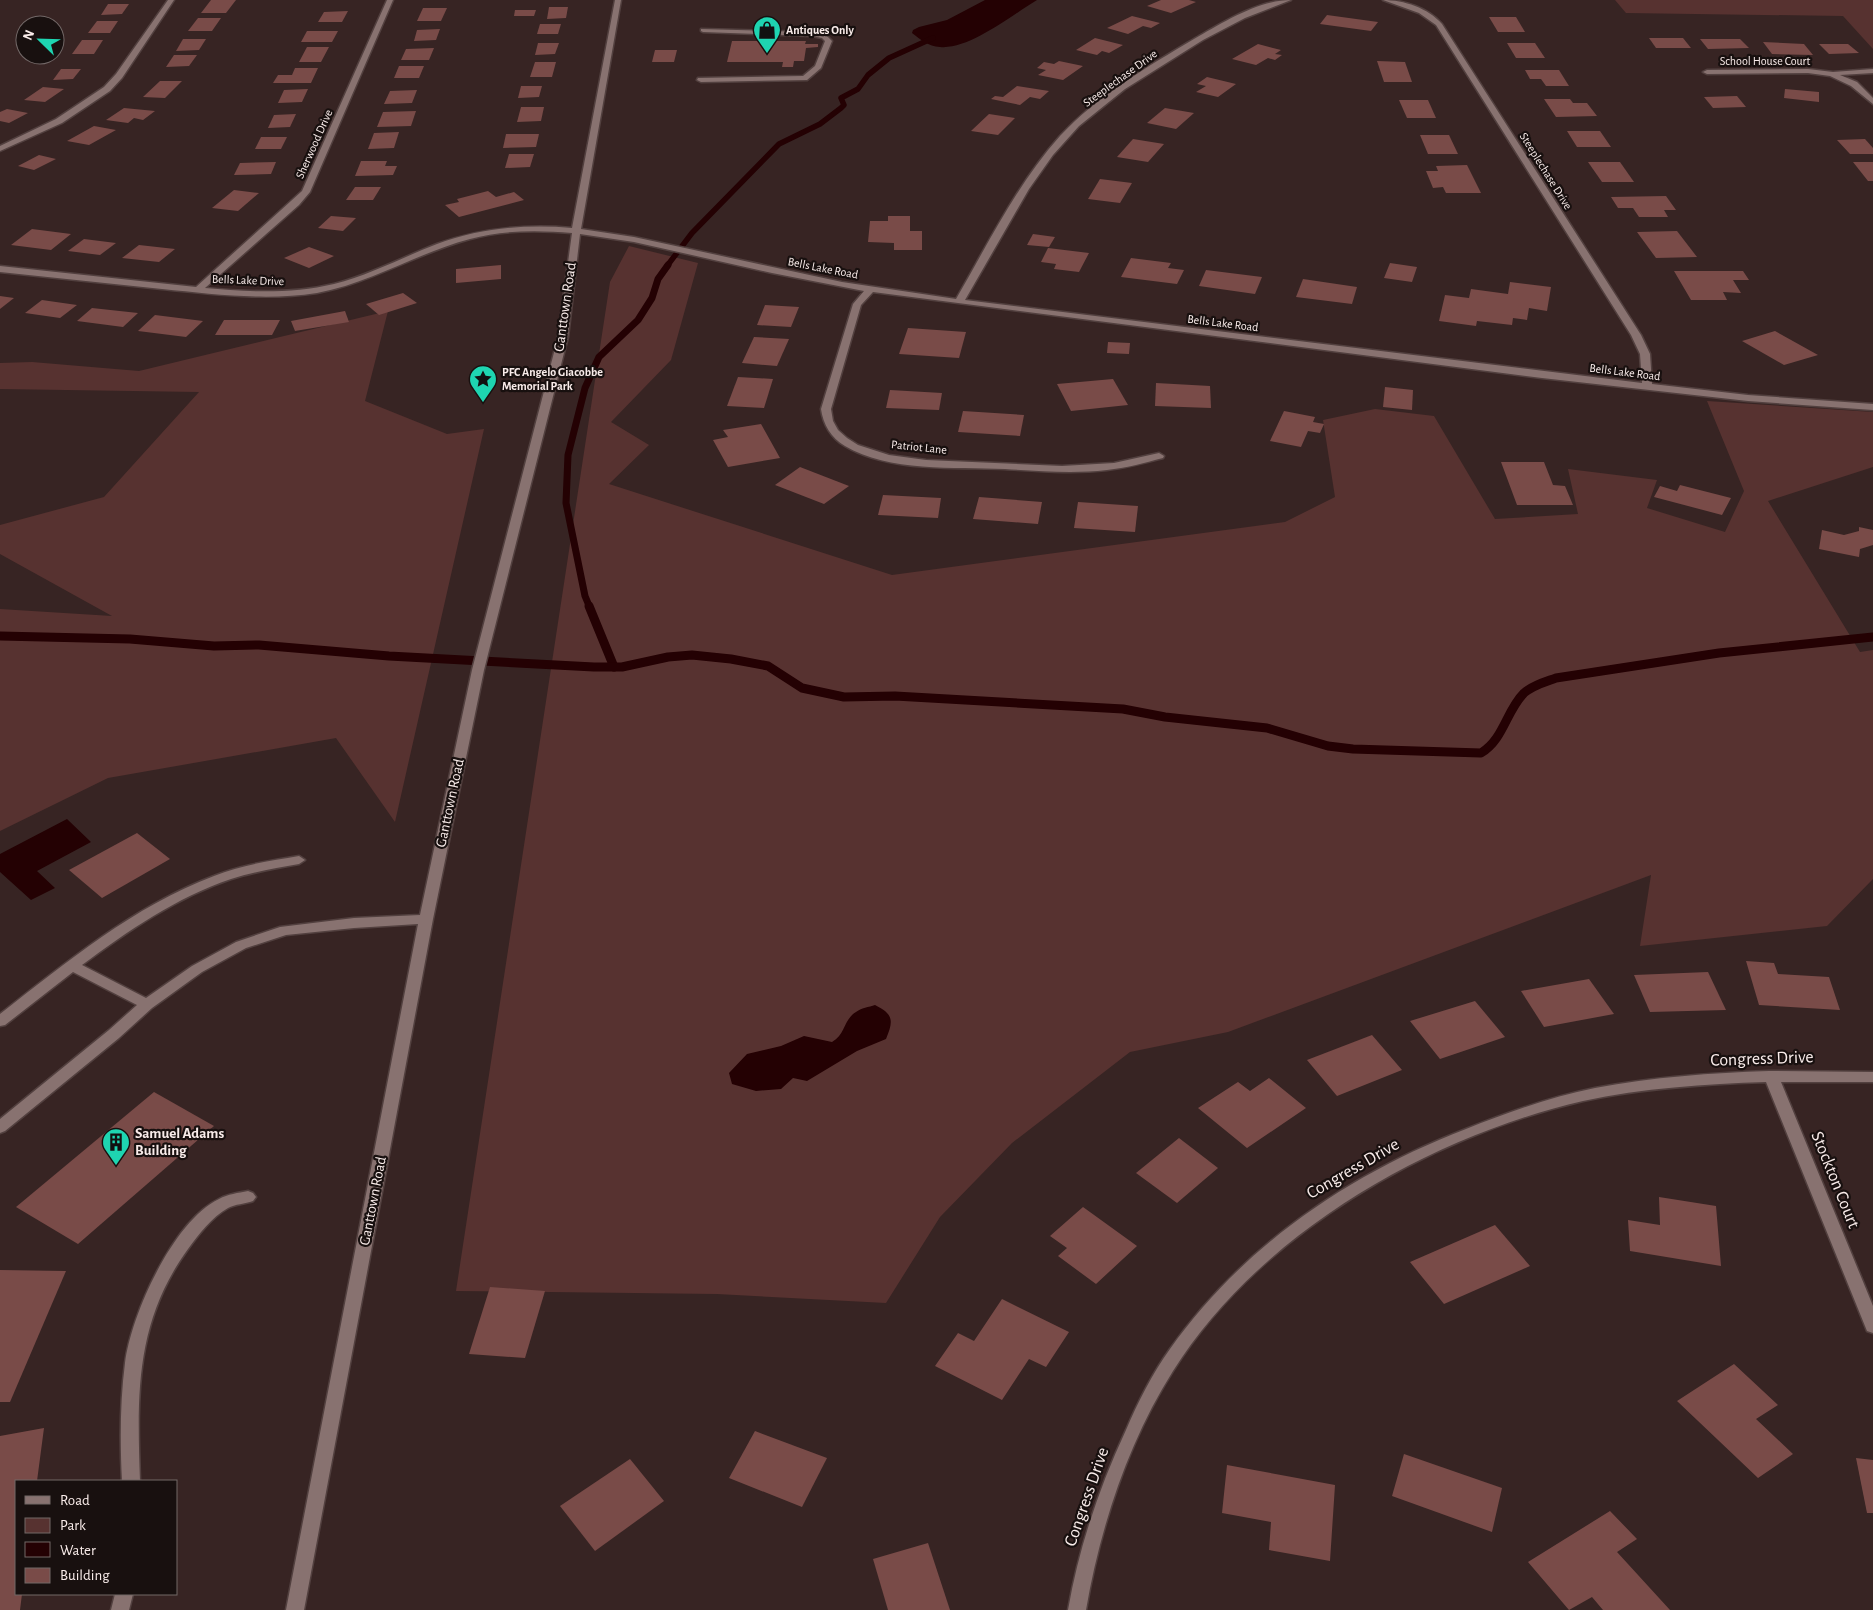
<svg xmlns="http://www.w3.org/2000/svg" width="1873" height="1610" font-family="'Alegreya Sans',sans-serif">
<rect width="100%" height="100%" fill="#372423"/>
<g fill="#573230">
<path d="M1615 0H1873V49L1843 16 1626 13Z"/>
<path d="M629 246 698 263 671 360 611 422 649 445 609 484 892 575 1285 522 1335 497 1323 420 1375 409 1434 416 1495 519 1578 514 1568 469 1657 480 1647 508 1725 532 1744 491 1707 401 1873 412V467L1768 501 1860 652 1873 650V879L1827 926 1640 946 1651 875 1228 1032 1130 1052 1012 1143 940 1217 886 1303 717 1294 456 1291 610 282Z"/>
<path d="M388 311 365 401 447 434 484 429 395 822 336 738 108 778 0 831V609L112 616 0 554V525L104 497 199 392 0 389V363L32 362 139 371Z"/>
</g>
<g fill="#240103">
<path d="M985 0H1037C1012 15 969 50 940 47 928 46 921 40 912 33L913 30 919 27 947 20Z"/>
<path d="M67 819 91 842 37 871 55 888 31 900 0 872V854Z"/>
<path d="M875 1005C893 1014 894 1020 886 1039L857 1051 807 1081 793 1078 781 1089 756 1091 732 1084 729 1073 747 1054 781 1046 804 1036 832 1042C846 1034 843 1020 856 1012 861 1008 869 1007 875 1005Z"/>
</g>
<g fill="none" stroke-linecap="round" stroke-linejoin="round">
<path stroke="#240103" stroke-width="5.5" d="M667 266 692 233 779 144 820 124 841 108 844 105 841 98 858 89 868 75 889 58 933 38"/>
<path stroke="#240103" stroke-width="7" d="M590 608 585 596 566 503 568 455 585 388 599 357 638 320 652 298 658 279 668 265"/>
<g stroke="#240103" stroke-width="9">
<path d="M589 606 614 667"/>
<path d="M0 636 130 639 214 646 259 645 389 656 594 667H622L668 657 692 655 731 659 768 666 802 688 844 697 895 696 1123 709 1165 717 1267 728 1328 746 1353 749 1481 753C1504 739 1506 711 1524 693 1533 685 1545 682 1556 678L1719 653 1873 637"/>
</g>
</g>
<g fill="#794b48">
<path d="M211 0H236L226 13H201Z"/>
<path d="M1161 0H1189L1196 2 1171 13 1147 6Z"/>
<path d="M108 4H129L122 14 101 15Z"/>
<path d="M549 7H568L566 18 547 19Z"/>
<path d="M423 8H447L441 21H417Z"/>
<path d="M515 10H536L534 16H514Z"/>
<path d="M348 11 342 22H318L324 12Z"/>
<path d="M1327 15 1378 22 1371 31 1320 24Z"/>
<path d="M1132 16 1160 23 1151 28 1143 26 1128 34 1107 28Z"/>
<path d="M1489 17H1516L1525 32H1498Z"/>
<path d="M198 18H221L212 31H188Z"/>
<path d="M97 21H118L110 33H88Z"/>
<path d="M540 24H561L558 34H537Z"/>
<path d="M440 29 436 40 414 41 417 30Z"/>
<path d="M307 31H338L332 42H301Z"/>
<path d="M1095 38 1123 45 1109 53 1102 51 1097 55 1076 50Z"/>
<path d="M1649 38H1683L1691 48H1656Z"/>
<path d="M183 39H206L199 50 176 51Z"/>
<path d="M1700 39H1740L1749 48 1708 49Z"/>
<path d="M82 40H103L94 54H72Z"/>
<path d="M732 41H806L805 44H818V47L806 48 804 61H794L793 67H782L783 62H727Z"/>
<path d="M1763 42 1804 44 1813 55 1772 54Z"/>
<path d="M538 43H559L555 54 535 55Z"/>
<path d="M1507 43H1535L1545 58H1516Z"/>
<path d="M1258 44 1281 50 1275 54 1282 55 1275 60 1268 58 1256 65 1232 59Z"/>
<path d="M1819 44H1848L1859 53 1829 54Z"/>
<path d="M307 47H329L321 62H299Z"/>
<path d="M434 48 429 60H401L406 49Z"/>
<path d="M655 50H677L674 62H652Z"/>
<path d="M174 55H197L189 66 166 67Z"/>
<path d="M1059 61 1083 66 1063 80 1038 75 1046 70 1037 68 1044 62 1054 64Z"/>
<path d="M1377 61 1405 62 1412 82H1384Z"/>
<path d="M535 62H556L552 77H530Z"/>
<path d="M399 66H424L419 78H394Z"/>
<path d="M295 68H318L311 83H273L278 75H292Z"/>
<path d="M61 69H81L73 79 53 80Z"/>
<path d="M1525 70H1559L1569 86H1546L1541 79H1530Z"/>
<path d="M1207 77 1236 84 1218 97 1196 92 1206 86 1197 84Z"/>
<path d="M160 81H182L165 98 143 97Z"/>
<path d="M521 86H542L539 97 518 98Z"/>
<path d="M1017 86 1049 91 1040 99 1030 97 1020 105 991 99 995 96 1003 97Z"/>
<path d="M43 87 64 89 45 102 24 100Z"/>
<path d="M308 89 302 102 278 103 284 90Z"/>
<path d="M1785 89 1819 92V102L1784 98Z"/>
<path d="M417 90 412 103 384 104 390 91Z"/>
<path d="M1737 96 1746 107 1713 108 1704 97Z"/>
<path d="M1544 99H1570L1573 103H1587L1597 116 1556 117Z"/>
<path d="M1399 100H1428L1436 118H1407Z"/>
<path d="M521 107H544L541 121 517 122Z"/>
<path d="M124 108 155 111 143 120 134 118 128 123 106 120Z"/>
<path d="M1165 108 1194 113 1176 129 1147 123Z"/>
<path d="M7 109 28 113 9 123 0 121V112Z"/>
<path d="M416 111 411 126 377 127 383 112Z"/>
<path d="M296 114 290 127 268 128 274 115Z"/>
<path d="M989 114 1015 118 998 135 971 131Z"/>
<path d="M94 126 116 130 89 145 67 141Z"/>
<path d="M1567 131H1600L1611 147H1577Z"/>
<path d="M399 132 394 148 368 149 374 133Z"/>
<path d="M506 134H539L536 147 503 148Z"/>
<path d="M1420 135H1449L1458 154H1428Z"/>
<path d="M261 137H287L281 149H255Z"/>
<path d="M1133 139 1164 144 1148 162 1117 157Z"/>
<path d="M1865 139 1873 148V154H1850L1837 140Z"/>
<path d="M509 154H534L530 167 505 168Z"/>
<path d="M39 155 56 159 34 170 18 166Z"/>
<path d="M361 161H387L385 166H397L393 175 355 176Z"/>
<path d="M276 162 271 174 234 175 240 163Z"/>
<path d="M1588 162H1620L1634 182H1602Z"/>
<path d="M1853 162H1873V181H1868Z"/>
<path d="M1467 165 1481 193H1446L1443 187 1433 188 1426 171H1438L1436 166Z"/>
<path d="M1100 179 1132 183 1120 203 1088 199Z"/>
<path d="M355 187H381L373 200H346Z"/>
<path d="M234 190 259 193 238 211 212 208Z"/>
<path d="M488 191 496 197 514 192 524 200 459 217 445 205 459 202 457 199Z"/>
<path d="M1666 196 1676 210H1664L1668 217H1639L1633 208H1618L1611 197Z"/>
<path d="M331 216 356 218 343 231 318 228Z"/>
<path d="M888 216H910V231H922V250H894V243L868 242 870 221H888Z"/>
<path d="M32 229 71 234 51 250 11 245Z"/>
<path d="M1677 231 1697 257 1656 258 1637 232Z"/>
<path d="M1033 234 1055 237 1049 247 1027 245Z"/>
<path d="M84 239 116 243 100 255 68 251Z"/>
<path d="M139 245 175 249 159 262 122 258Z"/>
<path d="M309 247 334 256 309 268 284 258Z"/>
<path d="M1048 248 1089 253 1079 272 1054 269 1056 264 1041 262Z"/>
<path d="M1131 258 1171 263 1168 268 1184 270 1177 284 1121 277Z"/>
<path d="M1390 263 1417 267 1412 282 1384 278Z"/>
<path d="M501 265V279L456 283V269Z"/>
<path d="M1206 270 1262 277 1255 294 1199 286Z"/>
<path d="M1674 271H1743L1749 280H1733L1741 293 1723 292 1727 300H1691Z"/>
<path d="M1303 279 1357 287 1352 304 1296 297Z"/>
<path d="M1510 282 1551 287 1547 311 1529 308 1527 320 1513 318 1512 325 1477 321 1476 326 1439 321 1445 295 1469 298 1471 289 1508 294Z"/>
<path d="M403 293 417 303 379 315 366 304Z"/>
<path d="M0 296 14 298 0 309Z"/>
<path d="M42 300 77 305 60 318 25 313Z"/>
<path d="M765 305 799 307 791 327 757 325Z"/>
<path d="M92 308 138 313 123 327 77 321Z"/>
<path d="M345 311 349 322 295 331 291 321Z"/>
<path d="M155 315 203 321 186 337 138 331Z"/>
<path d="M224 320H280L272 335H215Z"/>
<path d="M908 328 966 332 959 358 899 354Z"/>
<path d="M1775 331 1818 355 1784 365 1742 341Z"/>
<path d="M754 337 789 339 777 366 742 363Z"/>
<path d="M1108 342 1130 343 1129 354 1107 353Z"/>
<path d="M738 377 773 379 764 408 727 406Z"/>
<path d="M1113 379 1128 405 1071 411 1057 384Z"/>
<path d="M1156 383 1210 386 1211 408 1155 406Z"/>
<path d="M1385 387 1413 390 1412 410 1383 407Z"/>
<path d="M890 390 942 393 939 410 886 408Z"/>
<path d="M963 411 1024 415 1020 436 958 432Z"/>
<path d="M1284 411 1315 417 1313 422 1324 424 1320 433 1308 431 1301 447 1270 441Z"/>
<path d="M761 424 780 458 728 467 713 440 728 437 723 430Z"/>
<path d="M1501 462H1544L1553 485 1565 486 1573 505H1517Z"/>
<path d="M800 467 849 486 824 504 775 485Z"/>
<path d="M1680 485 1731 498 1722 515 1654 497 1660 486 1677 491Z"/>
<path d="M883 495 941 498 938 518 878 515Z"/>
<path d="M979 497 1042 502 1038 524 973 519Z"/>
<path d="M1078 502 1138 506 1135 532 1074 528Z"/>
<path d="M1859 527 1873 530V545L1860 549 1859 557 1819 549 1822 530 1844 535 1859 531Z"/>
<path d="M137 833 170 859 102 898 69 870Z"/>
<path d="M1746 961 1774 963 1778 974 1829 977 1840 1010 1759 1005Z"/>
<path d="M1708 972 1726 1010 1650 1012 1634 975Z"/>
<path d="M1589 979 1614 1014 1544 1027 1521 991Z"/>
<path d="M1475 1001 1505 1037 1440 1059 1410 1021Z"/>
<path d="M1372 1035 1402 1070 1337 1096 1307 1060Z"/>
<path d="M1269 1078 1306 1108 1247 1148 1198 1108 1238 1082 1250 1091Z"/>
<path d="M154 1092 214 1126 78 1244 16 1207Z"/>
<path d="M1179 1138 1218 1168 1177 1203 1136 1173Z"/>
<path d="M1659 1197 1716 1206 1721 1266 1630 1251 1628 1220 1660 1225Z"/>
<path d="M1083 1207 1137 1246 1096 1284 1058 1256 1067 1248 1050 1236Z"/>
<path d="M1495 1225 1530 1266 1444 1304 1410 1262Z"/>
<path d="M0 1270 66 1271 10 1402H0Z"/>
<path d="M490 1287 545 1291 525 1358 469 1354Z"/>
<path d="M1002 1299 1069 1332 1046 1367 1029 1359 1002 1400 935 1366 958 1333 974 1341Z"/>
<path d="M1734 1364 1778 1405 1756 1419 1793 1454 1758 1478 1677 1401Z"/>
<path d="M44 1428 37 1481H16V1594H22L20 1610H0V1436Z"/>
<path d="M755 1431 827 1458 802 1507 729 1478Z"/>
<path d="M1404 1454 1502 1488 1492 1532 1392 1496Z"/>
<path d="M1856 1458 1873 1460V1513H1867Z"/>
<path d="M630 1459 664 1501 595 1551 560 1506Z"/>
<path d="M1227 1465 1335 1485 1330 1561 1269 1550 1271 1522 1222 1513Z"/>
<path d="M1610 1511 1637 1539 1617 1552 1670 1610H1603L1592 1597 1569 1610 1528 1562Z"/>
<path d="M928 1543 950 1610H888L873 1559Z"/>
</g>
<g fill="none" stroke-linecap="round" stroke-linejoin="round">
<g stroke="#52403f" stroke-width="3">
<g id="minor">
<path d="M168 0H174L122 78 110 91 62 123 0 151V146L56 119 104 87 116 74Z"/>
<path d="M387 0H393L310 192 299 205 205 288C248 292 292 294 334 284 370 275 403 257 437 244 481 228 526 224 572 228L615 0H621L581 229 634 237 842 282 956 299C988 244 1017 184 1060 136 1097 96 1147 67 1194 39 1222 23 1258 0 1291 0L1245 18 1203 40 1125 89 1079 126 1053 155 1029 189 965 300 1642 383 1640 354 1631 335 1436 25 1419 13 1383 0C1404 0 1428 8 1442 24L1641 335 1650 354 1652 384 1748 395 1873 404V410L1748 401 1542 378 873 292 861 305 831 409 833 421 838 430 847 438 858 445 889 455 926 460 1062 466 1114 463 1159 453 1164 456 1163 458C1144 463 1126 468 1107 470 1073 474 1039 471 1005 469 955 467 888 472 845 446 831 438 823 424 821 409L853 304 864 291 772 273 634 242 580 234 568 337 484 670 433 919 304 1610H286L418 924 354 928 286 935 246 948 202 972 152 1008 119 1038 5 1131 0 1133V1119L109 1030 137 1005 73 972 5 1025 0 1026V1014C67 962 134 906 214 876 241 865 270 861 299 856L305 860 299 864C276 868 253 872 231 879 177 897 128 931 82 965L146 998 192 966 236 942 280 927 354 918 420 915 472 670 558 337 572 233C538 230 502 230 470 239 417 253 371 283 317 293 265 301 213 294 162 289 108 283 54 278 0 272V266L196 287 302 191Z"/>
<path d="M701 29 812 32 826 35 832 41 821 68 807 80 701 82 697 80 698 78 803 76 815 66 825 41 822 38 812 36 703 32 701 31Z"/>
<path d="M1808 69 1833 72 1873 69V73L1840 75 1857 82 1873 98V104L1851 86 1830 76 1808 73 1707 74 1703 72 1707 70Z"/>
<path d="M1769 1071 1873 1072V1082H1781L1873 1306V1333L1867 1331 1865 1326 1766 1082C1705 1084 1643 1088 1583 1101 1428 1137 1259 1234 1173 1371 1128 1442 1100 1528 1086 1610H1068C1079 1547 1099 1488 1126 1430 1138 1402 1152 1374 1170 1349 1243 1246 1349 1174 1466 1129 1508 1112 1551 1097 1595 1088 1653 1077 1711 1073 1769 1071Z"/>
<path d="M248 1191 253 1193 256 1197 253 1201C245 1204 235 1204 228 1208 212 1217 199 1234 188 1249 135 1322 137 1394 140 1481H122C120 1443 120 1402 125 1363 131 1315 173 1221 219 1199 228 1194 238 1193 248 1191Z"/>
<path d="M115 1594H133L129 1610H111Z"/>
</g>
</g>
<use href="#minor" fill="#887270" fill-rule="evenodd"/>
</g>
<defs>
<g id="shop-pin" transform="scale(1.4375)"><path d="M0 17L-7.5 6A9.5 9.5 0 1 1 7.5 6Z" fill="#1ed5b1" stroke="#18100f"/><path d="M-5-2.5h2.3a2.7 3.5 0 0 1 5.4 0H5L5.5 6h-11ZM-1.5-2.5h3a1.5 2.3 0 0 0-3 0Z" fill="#111"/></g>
<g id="sight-pin" transform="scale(1.4375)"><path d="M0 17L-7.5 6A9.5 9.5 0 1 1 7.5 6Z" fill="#1ed5b1" stroke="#18100f"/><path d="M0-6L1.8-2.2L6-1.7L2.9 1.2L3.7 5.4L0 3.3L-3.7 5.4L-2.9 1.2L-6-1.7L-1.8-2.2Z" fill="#111"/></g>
<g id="building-pin" transform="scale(1.4375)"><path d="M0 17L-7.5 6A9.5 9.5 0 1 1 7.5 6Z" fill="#1ed5b1" stroke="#18100f"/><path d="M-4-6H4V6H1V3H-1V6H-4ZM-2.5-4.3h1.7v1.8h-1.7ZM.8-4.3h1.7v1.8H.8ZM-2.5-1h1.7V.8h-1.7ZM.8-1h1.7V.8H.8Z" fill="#111"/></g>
</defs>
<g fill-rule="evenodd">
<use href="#shop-pin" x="767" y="30"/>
<use href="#sight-pin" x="483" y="379"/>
<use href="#building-pin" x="116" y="1142"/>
</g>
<g text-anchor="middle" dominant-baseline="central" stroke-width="4.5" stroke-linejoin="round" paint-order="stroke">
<g font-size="12" font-weight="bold" fill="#f9ecea" stroke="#18100f" text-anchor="start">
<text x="786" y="30">Antiques Only</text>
<text x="502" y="372">PFC Angelo Giacobbe<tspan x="502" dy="14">Memorial Park</tspan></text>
</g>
<g font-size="12" fill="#f9ecea" stroke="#18100f">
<text x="1765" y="61">School House Court</text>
<text transform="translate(1120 78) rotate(-36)">Steeplechase Drive</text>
<text transform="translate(314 144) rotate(-66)">Sherwood Drive</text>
<text transform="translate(1546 171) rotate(58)">Steeplechase Drive</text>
<text transform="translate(823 268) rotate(11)">Bells Lake Road</text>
<text transform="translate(248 280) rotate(2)">Bells Lake Drive</text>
<text transform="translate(1223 323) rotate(7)">Bells Lake Road</text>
<text transform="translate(1625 372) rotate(7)">Bells Lake Road</text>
<text transform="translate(919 447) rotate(6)">Patriot Lane</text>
</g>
<g font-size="15" fill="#f9ecea" stroke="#18100f">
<text transform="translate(565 307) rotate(-82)">Ganttown Road</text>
<text transform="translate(450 803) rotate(-78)">Ganttown Road</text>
<text transform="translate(373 1201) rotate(-79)">Ganttown Road</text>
</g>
<g font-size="15" font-weight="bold" fill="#f9ecea" stroke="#18100f" text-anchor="start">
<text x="135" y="1133">Samuel Adams<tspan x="135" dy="17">Building</tspan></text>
</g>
<g font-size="18" fill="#f9ecea" stroke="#18100f">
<text transform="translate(1762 1059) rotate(-2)">Congress Drive</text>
<text transform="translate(1353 1169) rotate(-30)">Congress Drive</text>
<text transform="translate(1835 1180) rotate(68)">Stockton Court</text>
<text transform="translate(1087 1497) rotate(-71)">Congress Drive</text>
</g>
</g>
<rect x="15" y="1480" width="162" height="115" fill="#18100f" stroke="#726867"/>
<rect x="25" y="1496" width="25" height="8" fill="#887270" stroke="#726867"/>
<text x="60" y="1505" font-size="15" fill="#f9ecea">Road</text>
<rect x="25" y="1518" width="25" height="15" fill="#573230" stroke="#726867"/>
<text x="60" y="1530" font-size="15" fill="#f9ecea">Park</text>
<rect x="25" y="1542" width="25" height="15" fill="#240103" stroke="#726867"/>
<text x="60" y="1555" font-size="15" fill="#f9ecea">Water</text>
<rect x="25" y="1568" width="25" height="15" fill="#794b48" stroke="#726867"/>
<text x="60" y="1580" font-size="15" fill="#f9ecea">Building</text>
<g transform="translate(40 40) rotate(293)"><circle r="24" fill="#18100f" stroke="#726867"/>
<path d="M0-4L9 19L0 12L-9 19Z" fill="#1ed5b1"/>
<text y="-8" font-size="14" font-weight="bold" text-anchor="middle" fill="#f9ecea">N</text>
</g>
</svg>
